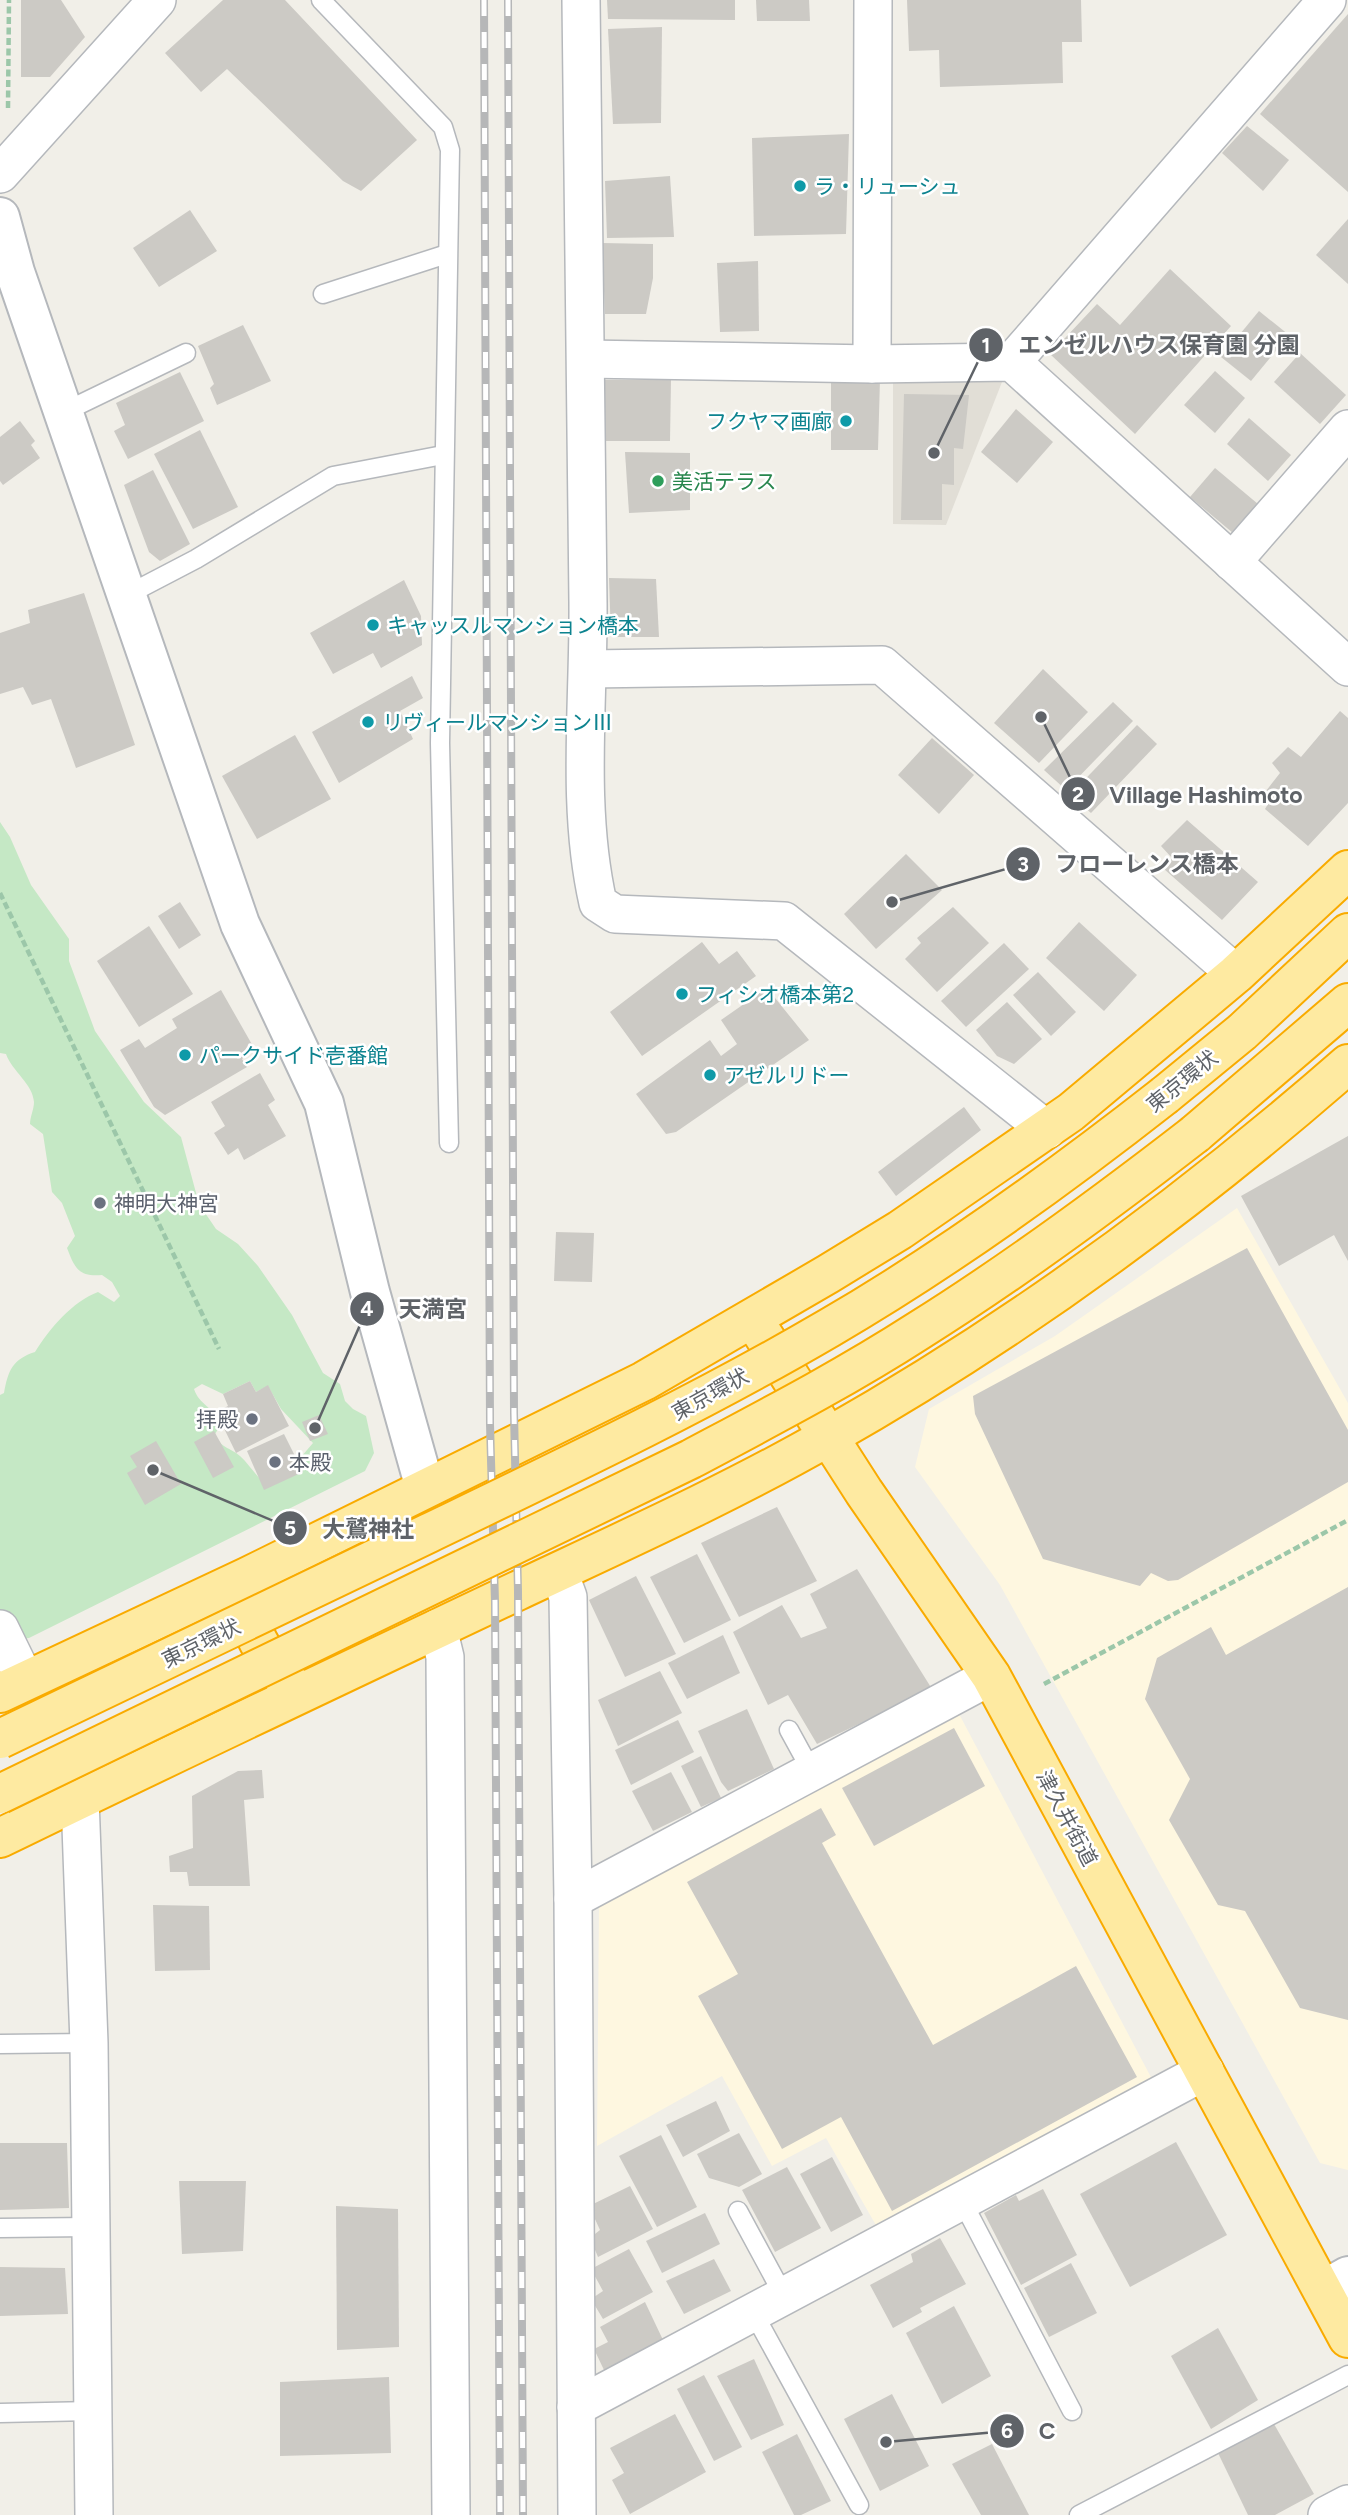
<svg xmlns="http://www.w3.org/2000/svg" width="1348" height="2515" font-family="Figtree,'Noto Sans JP',sans-serif">
<rect width="100%" height="100%" fill="#f1efe8"/>
<g fill="#fef7e0">
<path d="M1237 1208 1348 1403V2170L1320 2163 1000 1585 915 1467 929 1409 1055 1336Z"/>
<path d="M958 1712 1153 2081 877 2227 826 2138 772 2166 722 2076 597 2146 599 1905Z"/>
</g>
<path fill="#e1ded6" d="M893 379 1002 382 946 525 893 524Z"/>
<path fill="#c5e8c5" fill-rule="evenodd" d="M0 822 10 837 31 885 69 939V961L95 1031 144 1102 181 1137 199 1204 216 1229 238 1244 258 1266 292 1315 323 1373 340 1384 345 1401 353 1409 366 1416 374 1453 365 1471 29 1638 14 1640 0 1611V1395L4 1393C8 1370 13 1359 35 1352 49 1329 73 1301 98 1292L114 1302 120 1296 112 1282 102 1275C79 1277 75 1269 67 1248L75 1236 62 1203 52 1192 43 1134 30 1124C30 1117 34 1109 34 1102 33 1084 12 1071 6 1054L0 1053ZM250 1381 256 1392 268 1386 281 1409 313 1443 289 1471 264 1482C254 1474 249 1464 240 1456 230 1447 221 1449 215 1434L220 1426C214 1406 199 1405 194 1389L202 1384 223 1394Z"/>
<g fill="#cccac5">
<path d="M21 0H61L85 37 50 77H21Z"/>
<path d="M223 0H285L417 140 361 191 343 181 227 69 201 92 165 53Z"/>
<path d="M607 0H735V20L608 19Z"/>
<path d="M756 0H809L810 21H757Z"/>
<path d="M907 0H1081L1082 42H1062L1063 83 940 87 939 50 909 51Z"/>
<path d="M1348 14V192L1260 114Z"/>
<path d="M662 27 661 123 613 124 608 29Z"/>
<path d="M1247 126 1289 160 1263 191 1222 153Z"/>
<path d="M849 134 846 234 754 236 752 138Z"/>
<path d="M670 176 674 237 607 238 605 181Z"/>
<path d="M190 210 217 251 159 287 133 248Z"/>
<path d="M1348 219V284L1316 255Z"/>
<path d="M602 243 653 244V278L646 314H605Z"/>
<path d="M758 261 759 331 720 332 717 263Z"/>
<path d="M1170 269 1231 326 1135 434 1050 354 1097 304 1120 325Z"/>
<path d="M1259 311 1289 335 1251 381 1221 357Z"/>
<path d="M243 325 271 381 217 405 210 388 214 384 198 346Z"/>
<path d="M1300 353 1346 395 1320 424 1274 382Z"/>
<path d="M1215 371 1245 398 1215 433 1184 405Z"/>
<path d="M180 372 204 421 128 459 114 431 125 425 116 403Z"/>
<path d="M831 378 880 379 878 450H831Z"/>
<path d="M603 380H671L670 441H604Z"/>
<path d="M904 394 969 395 963 449 954 448V485L942 484V520H901Z"/>
<path d="M1016 409 1053 442 1017 483 981 452Z"/>
<path d="M1249 418 1291 455 1268 481 1227 444Z"/>
<path d="M20 421 35 441 31 445 40 458 3 485 0 481V437Z"/>
<path d="M200 430 238 507 193 529 154 454Z"/>
<path d="M625 452 690 453V510L629 513Z"/>
<path d="M1215 468 1258 504 1233 533 1190 497Z"/>
<path d="M153 470 190 544 160 561 149 552 124 485Z"/>
<path d="M609 578 656 579 659 637H611Z"/>
<path d="M404 580 421 616 422 645 381 668 373 653 333 674 310 633Z"/>
<path d="M84 593 135 745 76 768 51 699 32 705 23 687 0 694V633L30 623 28 610Z"/>
<path d="M1043 669 1088 712 1039 763 994 723Z"/>
<path d="M412 676 423 698 400 711 413 739 339 783 312 732Z"/>
<path d="M1113 702 1133 721 1066 790 1044 770Z"/>
<path d="M1340 711 1348 718V803L1308 846 1265 809 1271 799 1266 791 1280 773 1272 763 1288 747 1301 757Z"/>
<path d="M1137 725 1157 744 1091 813 1070 795Z"/>
<path d="M295 735 331 799 257 839 222 776Z"/>
<path d="M932 738 974 775 939 814 898 775Z"/>
<path d="M1187 820 1258 882 1222 920 1164 869 1172 858 1161 846Z"/>
<path d="M906 854 942 890 876 949 844 914Z"/>
<path d="M180 902 201 935 179 949 158 916Z"/>
<path d="M953 907 989 943 937 992 905 959 921 943 917 938Z"/>
<path d="M1079 922 1137 975 1104 1011 1046 958Z"/>
<path d="M149 926 193 994 139 1027 97 961Z"/>
<path d="M702 942 719 964 737 951 756 976 642 1056 610 1012Z"/>
<path d="M1004 943 1029 969 966 1027 941 1001Z"/>
<path d="M1038 972 1076 1012 1051 1036 1013 995Z"/>
<path d="M767 988 809 1040 676 1132 666 1134 636 1094 710 1040 721 1056 737 1044 721 1020Z"/>
<path d="M221 990 254 1048 242 1059 247 1067 165 1115 154 1107 120 1050 139 1039 145 1048 177 1028 172 1019Z"/>
<path d="M1007 1002 1042 1039 1014 1064 997 1056 976 1030Z"/>
<path d="M260 1073 275 1100 268 1105 286 1136 244 1160 238 1148 228 1155 214 1133 225 1126 211 1102Z"/>
<path d="M964 1107 981 1130 896 1196 878 1172Z"/>
<path d="M1348 1136V1261L1334 1235 1279 1266 1241 1196Z"/>
<path d="M556 1232 594 1233 592 1282 554 1281Z"/>
<path d="M1247 1248 1348 1430V1482L1178 1580 1168 1581 1151 1573 1140 1586 1043 1559 975 1414 973 1396Z"/>
<path d="M250 1381 256 1392 268 1385 289 1426 236 1453 216 1412 228 1406 223 1394Z"/>
<path d="M319 1415 328 1434 310 1441 302 1422Z"/>
<path d="M214 1431 234 1467 213 1478 194 1442Z"/>
<path d="M284 1434 303 1472 264 1490 247 1451Z"/>
<path d="M156 1441 181 1484 145 1505 127 1473 137 1467 130 1456Z"/>
<path d="M777 1507 817 1581 739 1617 701 1543Z"/>
<path d="M697 1554 731 1620 684 1643 650 1577Z"/>
<path d="M857 1569 932 1689 817 1744 788 1695 768 1705 733 1632 782 1605 801 1638 827 1628 810 1594Z"/>
<path d="M636 1576 676 1654 625 1677 589 1600Z"/>
<path d="M1348 1587V2020L1300 2008 1245 1911 1218 1905 1169 1820 1190 1779 1145 1699 1157 1658 1211 1627 1226 1655Z"/>
<path d="M723 1635 740 1673 687 1699 668 1663Z"/>
<path d="M660 1671 682 1713 618 1746 598 1700Z"/>
<path d="M747 1709 774 1769 728 1791 721 1782 698 1731Z"/>
<path d="M678 1720 694 1752 631 1785 615 1750Z"/>
<path d="M954 1728 985 1786 874 1846 842 1788Z"/>
<path d="M701 1756 721 1798 701 1807 681 1766Z"/>
<path d="M262 1770 264 1798 244 1800 250 1886H189L187 1872H170L169 1856 193 1848 192 1796 238 1771Z"/>
<path d="M671 1772 692 1812 653 1831 632 1791Z"/>
<path d="M821 1808 836 1835 822 1843 933 2045 1076 1966 1137 2077 892 2211 841 2117 782 2149 698 1996 738 1974 687 1882Z"/>
<path d="M153 1905 209 1906 210 1970 155 1971Z"/>
<path d="M716 2101 730 2131 683 2157 666 2125Z"/>
<path d="M739 2133 762 2174 739 2187 709 2178 697 2154Z"/>
<path d="M661 2135 697 2207 657 2227 619 2156Z"/>
<path d="M1176 2142 1227 2235 1130 2287 1080 2194Z"/>
<path d="M0 2143H67L69 2208 0 2210Z"/>
<path d="M832 2157 863 2215 831 2232 800 2174Z"/>
<path d="M787 2167 821 2228 775 2252 742 2190Z"/>
<path d="M179 2181H246L243 2251 182 2254Z"/>
<path d="M630 2186 653 2229 598 2257 590 2238 600 2230 589 2206Z"/>
<path d="M1043 2189 1077 2255 1021 2285 984 2213 1016 2195 1019 2201Z"/>
<path d="M336 2206 398 2209 399 2347 337 2350Z"/>
<path d="M705 2213 720 2244 662 2273 646 2241Z"/>
<path d="M940 2238 966 2284 920 2308 922 2312 893 2328 870 2285 913 2262 911 2254Z"/>
<path d="M629 2249 653 2292 603 2319 591 2299 603 2291 591 2269Z"/>
<path d="M714 2259 731 2291 684 2314 666 2281Z"/>
<path d="M1071 2263 1097 2313 1049 2337 1024 2288Z"/>
<path d="M0 2267 65 2268 68 2314 0 2316Z"/>
<path d="M645 2302 663 2340 604 2370 594 2349 608 2342 600 2327Z"/>
<path d="M954 2306 991 2376 942 2404 906 2333Z"/>
<path d="M1218 2328 1258 2400 1211 2429 1171 2356Z"/>
<path d="M754 2359 784 2425 751 2440 717 2376Z"/>
<path d="M704 2375 742 2447 714 2461 677 2389Z"/>
<path d="M389 2377 391 2453 280 2456V2382Z"/>
<path d="M892 2394 929 2466 880 2491 844 2419Z"/>
<path d="M675 2414 706 2472 630 2514 612 2480 624 2473 610 2448Z"/>
<path d="M1274 2424 1314 2494 1275 2515H1248L1218 2453Z"/>
<path d="M797 2434 831 2501 801 2515H794L762 2452Z"/>
<path d="M992 2444 1029 2515H981L952 2464Z"/>
</g>
<g fill="none" stroke-linecap="round" stroke-linejoin="round">
<g stroke="#b5b8bc" stroke-width="21">
<g id="service">
<path d="M321 0 443 127 450 150 440 743 449 1143"/>
<path d="M323 294 447 254"/>
<path d="M64 412 186 353"/>
<path d="M127 595 196 559 333 476 443 455"/>
<path d="M789 1730 812 1772"/>
<path d="M0 2044 89 2043"/>
<path d="M962 2201 1072 2411"/>
<path d="M738 2211 784 2296"/>
<path d="M0 2228 89 2227"/>
<path d="M753 2312 859 2505"/>
<path d="M0 2413 92 2411"/>
<path d="M1079 2515 1348 2375"/>
</g>
</g>
<g stroke="#b5b8bc" stroke-width="40">
<g id="minor">
<path d="M581 0C584 201 586 402 588 602 589 701 576 806 598 903L615 914 784 921 1047 1130"/>
<path d="M0 174 157 0"/>
<path d="M586 359 872 364 1012 362 1348 667"/>
<path d="M1012 362 1327 0"/>
<path d="M872 364 873 0"/>
<path d="M1232 562 1348 429"/>
<path d="M589 669 882 665 1236 974"/>
<path d="M559 1572 568 1597 573 1899 577 2515"/>
<path d="M438 1628 445 1657 451 2515"/>
<path d="M0 1629 25 1680"/>
<path d="M80 1799 89 2043 94 2515"/>
<path d="M573 1899 991 1676"/>
<path d="M576 2407 1205 2071"/>
<path d="M1327 2515 1348 2504"/>
</g>
</g>
<g stroke="#b5b8bc" stroke-width="42">
<g id="tertiary">
<path d="M0 217 15 272 240 924 324 1103 370 1292 425 1488"/>
<path d="M1323 2290 1348 2276"/>
</g>
</g>
<g stroke="#f9ab00" stroke-width="42">
<g id="trunk">
<path d="M1165 1095 1242 1032 1348 933"/>
<path d="M1195 1134 1348 1003"/>
<path d="M760 1330 864 1492 991 1676 1348 2338"/>
<path d="M244 1588C238 1612 272 1674 293 1686"/>
<path d="M0 1693 247 1577 644 1381 828 1274 900 1230 1071 1112 1236 974 1348 870"/>
<path d="M0 1838C172 1754 344 1673 517 1591 621 1542 726 1495 826 1438 1012 1333 1187 1205 1348 1064"/>
</g>
</g>
<g stroke="#9cc7a9" stroke-width="4.5" stroke-dasharray="7 3.5" stroke-linecap="butt">
<path d="M8 108 9 0"/>
<path d="M0 893 219 1349"/>
<path d="M1044 1684 1348 1520"/>
</g>
<use href="#service" stroke="#fff" stroke-width="18"/>
<use href="#minor" stroke="#fff" stroke-width="37"/>
<use href="#tertiary" stroke="#fff" stroke-width="38"/>
<use href="#trunk" stroke="#feeaa1" stroke-width="38"/>
<g stroke="#b6b7b8" stroke-width="8">
<g id="rail">
<path d="M484 0 490 1424 495 1602 500 2515"/>
<path d="M508 0 514 1413 518 1591 523 2515"/>
</g>
</g>
<use href="#rail" stroke="#fff" stroke-width="5" stroke-dasharray="16" stroke-linecap="butt"/>
<g stroke="#f9ab00" stroke-width="42" stroke-linecap="butt">
<g id="trunk-bridge">
<path d="M0 1739C143 1671 286 1602 429 1533 564 1468 699 1404 829 1328 946 1260 1058 1179 1165 1095"/>
<path d="M0 1794 691 1459C768 1418 845 1378 918 1331 1014 1271 1106 1203 1195 1134"/>
</g>
</g>
<use href="#trunk-bridge" stroke="#feeaa1" stroke-width="38"/>
</g>
<g fill="#0f9aa8" stroke="#fff" stroke-width="2.5">
<circle cx="800" cy="186" r="7"/>
<circle cx="846" cy="421" r="7"/>
<circle cx="373" cy="625" r="7"/>
<circle cx="368" cy="722" r="7"/>
<circle cx="682" cy="994" r="7"/>
<circle cx="185" cy="1055" r="7"/>
<circle cx="710" cy="1075" r="7"/>
</g>
<circle fill="#2e9e5b" stroke="#fff" stroke-width="2.5" cx="658" cy="481" r="7"/>
<g fill="#6b7280" stroke="#fff" stroke-width="2.5">
<circle cx="100" cy="1203" r="7"/>
<circle cx="252" cy="1419" r="7"/>
<circle cx="275" cy="1462" r="7"/>
</g>
<g text-anchor="middle" dominant-baseline="central" stroke-width="5" stroke-linejoin="round" paint-order="stroke">
<g font-size="21" fill="#0d838f" stroke="#fff" text-anchor="start">
<text x="814" y="186">ラ・リューシュ</text>
<text x="832" y="421" text-anchor="end">フクヤマ画廊</text>
<text x="387" y="625">キャッスルマンション橋本</text>
<text x="382" y="722">リヴィールマンションⅢ</text>
<text x="696" y="994">フィシオ橋本第2</text>
<text x="199" y="1055">パークサイド壱番館</text>
<text x="724" y="1075">アゼルリドー</text>
</g>
<g font-size="21" fill="#27864d" stroke="#fff" text-anchor="start">
<text x="672" y="481">美活テラス</text>
</g>
<g font-size="21" fill="#5f6368" stroke="#fff">
<text transform="translate(1182 1081) rotate(-39)">東京環状</text>
<text transform="translate(710 1394) rotate(-29)">東京環状</text>
<text transform="translate(201 1643) rotate(-26)">東京環状</text>
<text transform="translate(1067 1818) rotate(62)">津久井街道</text>
</g>
<g font-size="21" fill="#5b616d" stroke="#fff" text-anchor="start">
<text x="114" y="1203">神明大神宮</text>
<text x="238" y="1419" text-anchor="end">拝殿</text>
<text x="289" y="1462">本殿</text>
</g>
</g>
<path fill="none" stroke="#5f6368" stroke-width="2.5" d="M934 453L986 345M1041 717L1078 794M892 902L1023 864M315 1428L367 1309M153 1470L290 1528M886 2442L1007 2431"/>
<g fill="#5f6368" stroke="#fff" stroke-width="2.5">
<circle cx="934" cy="453" r="7"/>
<circle cx="1041" cy="717" r="7"/>
<circle cx="892" cy="902" r="7"/>
<circle cx="315" cy="1428" r="7"/>
<circle cx="153" cy="1470" r="7"/>
<circle cx="886" cy="2442" r="7"/>
<circle cx="986" cy="345" r="18"/>
<circle cx="1078" cy="794" r="18"/>
<circle cx="1023" cy="864" r="18"/>
<circle cx="367" cy="1309" r="18"/>
<circle cx="290" cy="1528" r="18"/>
<circle cx="1007" cy="2431" r="18"/>
</g>
<g font-size="21" text-anchor="middle" font-weight="bold" fill="#fff">
<text x="986" y="353">1</text>
<text x="1078" y="802">2</text>
<text x="1023" y="872">3</text>
<text x="367" y="1316">4</text>
<text x="290" y="1536">5</text>
<text x="1007" y="2438">6</text>
</g>
<g font-size="23" text-anchor="middle" font-weight="bold" fill="#5f6368" stroke="#fff" stroke-width="5" stroke-linejoin="round" paint-order="stroke">
<text x="1159" y="353">エンゼルハウス保育園 分園</text>
<text x="1206" y="803">Village Hashimoto</text>
<text x="1147" y="872">フローレンス橋本</text>
<text x="433" y="1317">天満宮</text>
<text x="368" y="1537">大鷲神社</text>
<text x="1047" y="2439">C</text>
</g>
</svg>
